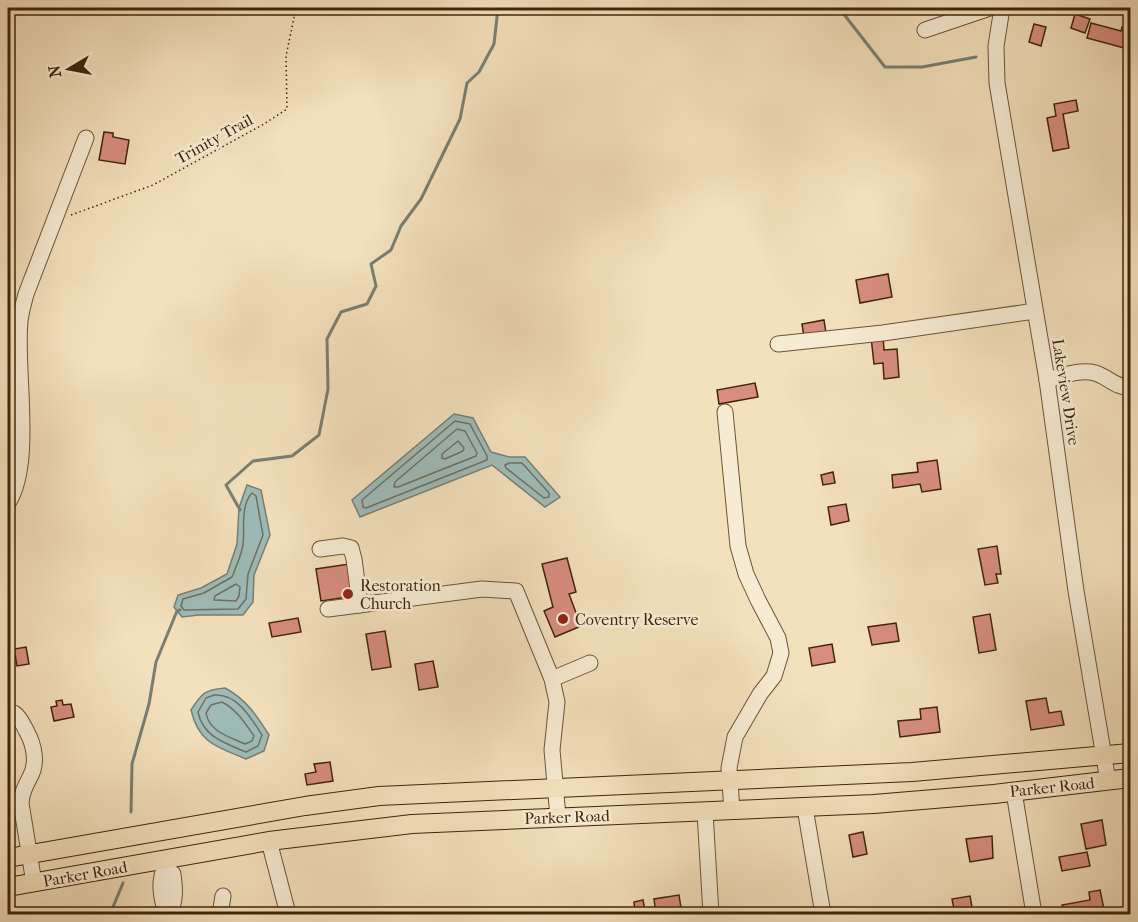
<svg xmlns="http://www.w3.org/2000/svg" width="1138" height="922" font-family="'IM FELL French Canon',serif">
<rect width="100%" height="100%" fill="#f3e0bc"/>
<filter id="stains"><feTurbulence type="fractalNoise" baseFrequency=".00333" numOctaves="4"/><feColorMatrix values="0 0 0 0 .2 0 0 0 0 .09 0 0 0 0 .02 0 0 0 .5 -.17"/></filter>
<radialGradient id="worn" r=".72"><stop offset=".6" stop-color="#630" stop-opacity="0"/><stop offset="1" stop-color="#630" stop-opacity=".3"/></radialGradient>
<g fill="#9ebbb8" stroke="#787f73" stroke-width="1.5">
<path d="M454 414 473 418 491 452 509 457H525L560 497 545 507 492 465 360 517 352 500Z"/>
<path d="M247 485 261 490 270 535 254 575 253 602 243 615H199L182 617 174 607 178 595 201 588 227 574 237 544 239 508Z"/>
<path d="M225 688C246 699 257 716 269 735L264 751 246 759C218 747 199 744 191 710 202 693 204 690 225 688Z"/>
</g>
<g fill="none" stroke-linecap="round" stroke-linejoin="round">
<g stroke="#6f7062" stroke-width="1.5">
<path d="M455 421 470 424 487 456V460L366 508 363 507 362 500Z"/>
<path d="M457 429 465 431 477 453 476 456 398 487H394L395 482Z"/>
<path d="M458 441 464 448 463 451 445 459 442 458V454Z"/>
<path d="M509 463H522L549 493V497L544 498 506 468 505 465Z"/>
<path d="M252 493 256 496 263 535 248 574 246 599 238 609 184 610 181 606 183 599 204 593 232 577C236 567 241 556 243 545 245 528 240 506 252 493Z"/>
<path d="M236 584 240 587 239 596 236 601 214 600 215 596Z"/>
<path d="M214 695C237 693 251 718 262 735L258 746 246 752C225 743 203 737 198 712L206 698Z"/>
<path d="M222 702C236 709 245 723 254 736L252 741 245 744C230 737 209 732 206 713L211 705Z"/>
</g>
<g stroke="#787f73" stroke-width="3">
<path d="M839 8 885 67H922L976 57"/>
<path d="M240 510 226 485 253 461 292 456 319 435 328 389 327 339 341 312 367 304 376 286 371 264 391 250 401 226 421 199 460 119 467 83 479 72 494 44 498 8"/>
<path d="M131 812 132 764 149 704 156 662 177 611 180 610"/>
<path d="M110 914 123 883"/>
</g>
</g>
<g fill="#d78d80" stroke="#40240b" stroke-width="1.5">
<path d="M1075 14 1090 19 1085 33 1071 28Z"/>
<path d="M1091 23 1121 31 1122 27 1130 30 1128 49 1087 38Z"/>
<path d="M1034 24 1046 27 1041 46 1029 42Z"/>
<path d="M1076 100 1078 111 1063 114 1069 148 1053 151 1047 118 1056 116 1054 104Z"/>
<path d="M104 132 113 133V137L129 140 125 164 99 160Z"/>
<path d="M888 274 892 297 860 303 856 280Z"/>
<path d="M824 320 826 333 804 337 802 324Z"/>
<path d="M883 336 884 350 897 349 899 377 884 379 883 363 874 364 871 337Z"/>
<path d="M755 383 758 397 719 404 717 390Z"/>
<path d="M937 460 941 489 922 492 920 484 893 488 892 475 918 472 917 463Z"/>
<path d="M833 472 835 483 823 485 821 475Z"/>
<path d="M846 504 849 521 831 525 828 507Z"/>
<path d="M997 546 1001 574H996L998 583 985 585 978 549Z"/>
<path d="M567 558 576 592 569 594 581 626 555 637 544 611 553 607 542 564Z"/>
<path d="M349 564 354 596 321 601 316 569Z"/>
<path d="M990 614 996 650 979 653 973 617Z"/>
<path d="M298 618 301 632 272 637 269 623Z"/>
<path d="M896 623 899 641 872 645 868 627Z"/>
<path d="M385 631 391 667 372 670 366 634Z"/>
<path d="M832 644 835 662 812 666 809 648Z"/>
<path d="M26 647 29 664 17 666 14 649Z"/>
<path d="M433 661 438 687 419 690 415 664Z"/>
<path d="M1046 698 1049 713 1061 711 1064 725 1031 730 1026 701Z"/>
<path d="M62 700 63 705 71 704 74 717 54 721 51 707 57 706 56 701Z"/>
<path d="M937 707 940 732 900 737 898 721 921 719 920 709Z"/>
<path d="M330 762 333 781 307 785 305 774 316 772 314 764Z"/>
<path d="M1102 820 1106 845 1086 849 1081 824Z"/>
<path d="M863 832 867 854 853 857 849 835Z"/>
<path d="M992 836 993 858 970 862 966 839Z"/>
<path d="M1087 852 1090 866 1062 871 1059 857Z"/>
<path d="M1100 890 1105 914H1064L1062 905 1090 900 1089 892Z"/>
<path d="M679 895 682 914H656L654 899Z"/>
<path d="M970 896 973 913 955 914 952 899Z"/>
<path d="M643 900 645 910 635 912 634 902Z"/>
</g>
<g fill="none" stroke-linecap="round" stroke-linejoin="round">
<g stroke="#6d5337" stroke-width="17">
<g id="minor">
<path d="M1002 8 996 46 997 83 1047 380 1076 591 1108 781"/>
<path d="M925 30 990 8"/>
<path d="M778 344 883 333 1035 311"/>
<path d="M1047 380C1062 376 1080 369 1095 373 1107 376 1117 389 1130 387"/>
<path d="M725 412 738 546 746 574 758 600 778 638 781 653 774 676 760 694 735 737 729 768 732 811"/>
<path d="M8 503C34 463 15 369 20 321 21 312 24 302 26 294L86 138"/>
<path d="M320 549 343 546 351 548 354 559 360 605"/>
<path d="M328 609 482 589 516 591 552 679 557 702 552 750 558 817"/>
<path d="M552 679 590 663"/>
<path d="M8 714 14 713C21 718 23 725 27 732 34 745 38 763 30 777 25 787 22 792 21 803L34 883"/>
<path d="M1014 792 1034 914"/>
<path d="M805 808 823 914"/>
<path d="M705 812 711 914"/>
<path d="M269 841 288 914"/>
<path d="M164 860 165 867 173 874C175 889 176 901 169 914"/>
<path d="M165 867C158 881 161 900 167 914"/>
<path d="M220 914 223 896"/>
</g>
</g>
<g stroke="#40240b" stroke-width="20">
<g id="major">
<path d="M8 858 305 806 379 796 912 772 1130 753"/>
<path d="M8 887 269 841 412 824 874 804 994 794 1130 778"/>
</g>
</g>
<path stroke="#40240b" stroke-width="1.5" stroke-dasharray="1.5 3" stroke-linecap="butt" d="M71 215 153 185 264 124 287 109 286 56 296 8"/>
<use href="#minor" stroke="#f7ebd3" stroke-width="15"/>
<use href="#major" stroke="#f3e0bc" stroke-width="18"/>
</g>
<g fill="#8f2418" stroke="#f7ebd3" stroke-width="2">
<circle cx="348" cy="594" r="6"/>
<circle cx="563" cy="619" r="6"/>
</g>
<g text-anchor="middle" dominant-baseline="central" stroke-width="5" stroke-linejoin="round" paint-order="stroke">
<g font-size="16" fill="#40240b" stroke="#f7ebd3">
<text transform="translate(214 139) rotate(-29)">Trinity Trail</text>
<text transform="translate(1066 392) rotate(81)">Lakeview Drive</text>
<text transform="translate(1052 787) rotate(-6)">Parker Road</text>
<text transform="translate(567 817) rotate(-2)">Parker Road</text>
<text transform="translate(85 874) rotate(-10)">Parker Road</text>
</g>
<g font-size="16" fill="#40240b" stroke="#f7ebd3" text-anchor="start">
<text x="360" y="585">Restoration<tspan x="360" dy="18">Church</tspan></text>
<text x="575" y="619">Coventry Reserve</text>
</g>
</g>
<rect width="1138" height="922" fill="none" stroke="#f3e0bc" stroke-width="30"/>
<rect x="9" y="9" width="1120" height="904" fill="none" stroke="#40240b" stroke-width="3"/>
<rect x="15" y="15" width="1108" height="892" fill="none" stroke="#40240b" stroke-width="1.5"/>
<g transform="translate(69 69) rotate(260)" stroke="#f7ebd3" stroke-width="4.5" paint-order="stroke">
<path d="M0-4.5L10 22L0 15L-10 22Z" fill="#40240b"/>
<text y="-9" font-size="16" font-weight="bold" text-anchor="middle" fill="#40240b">N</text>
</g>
<rect width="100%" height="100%" filter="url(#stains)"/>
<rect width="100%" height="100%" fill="url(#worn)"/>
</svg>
